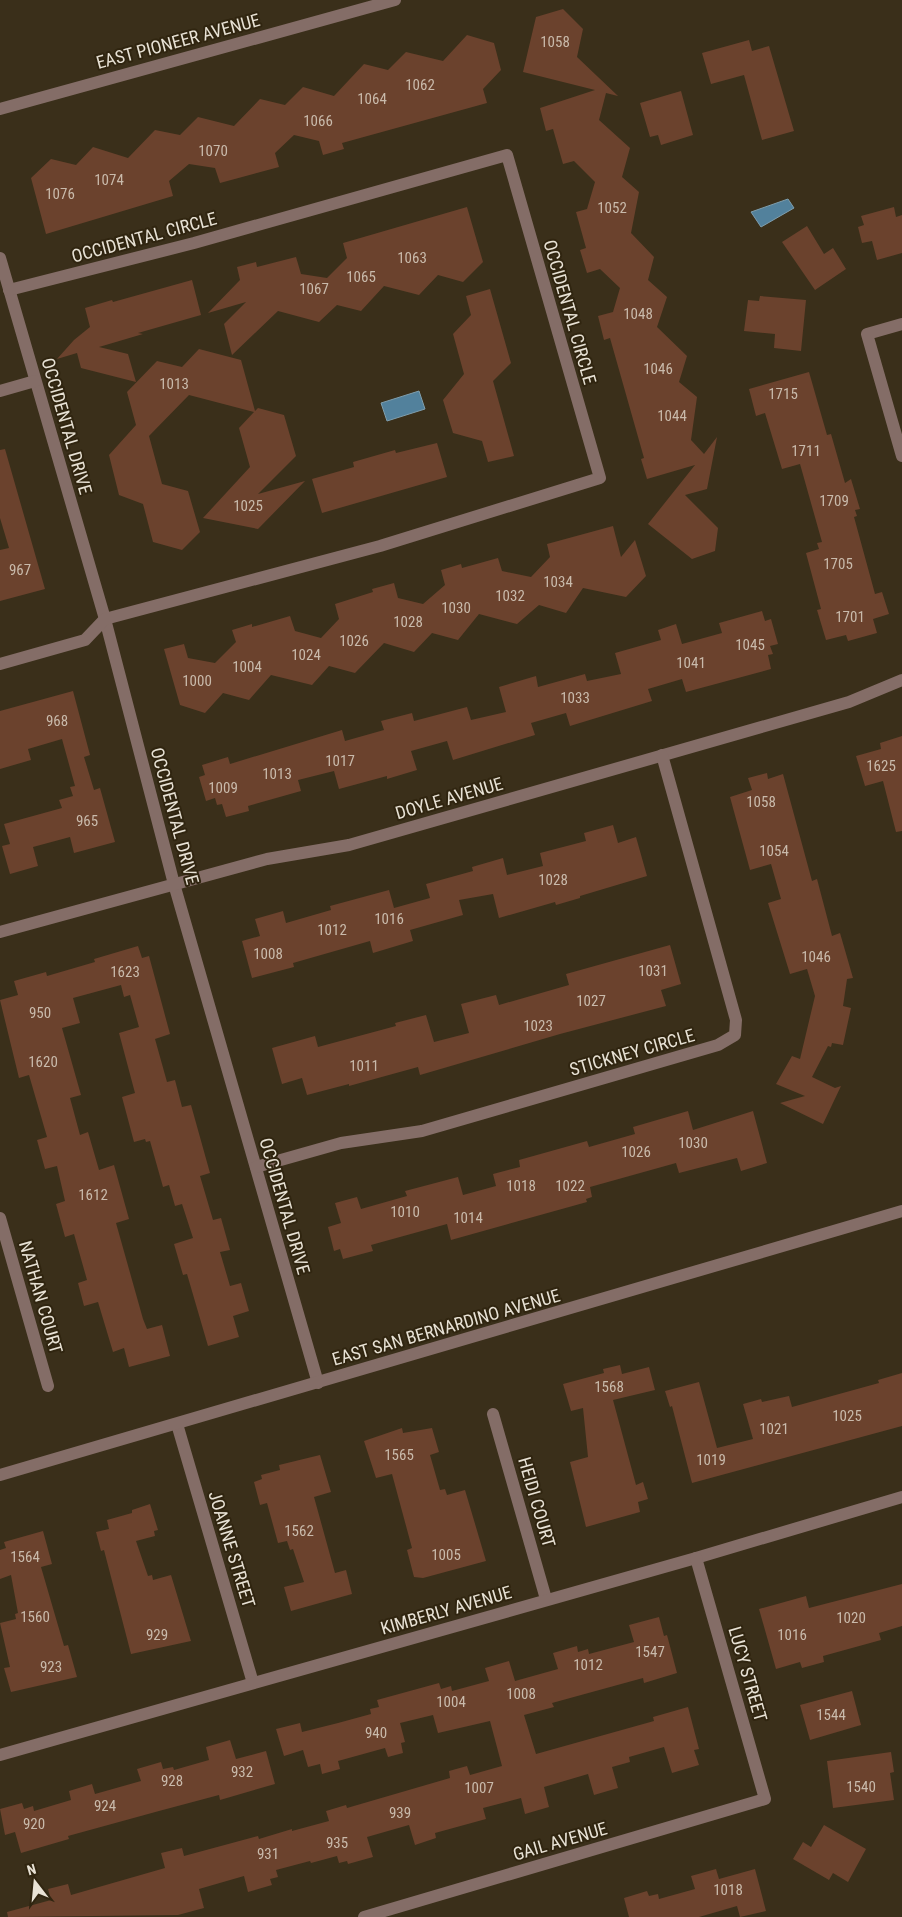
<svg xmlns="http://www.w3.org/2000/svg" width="902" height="1917" font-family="'Roboto Condensed',sans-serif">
<rect width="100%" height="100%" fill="#3a2f1a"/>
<g fill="#52819c" stroke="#7f9ead">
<path d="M788 199 794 208 761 227 751 212Z"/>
<path d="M419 391 425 409 387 421 381 403Z"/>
</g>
<g fill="#6b422d">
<path d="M563 9 583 29 577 57 618 96 606 93 599 120 630 148 622 177 639 192 631 233 654 257 648 280 667 297 657 327 687 356 679 382 697 397 691 440 704 454 717 437 707 489 685 495 718 528 715 551 692 559 648 524 695 465 647 479 641 459 644 458 610 338 604 340 598 316 613 312 620 288 600 269 587 273 580 250 586 248 576 212 587 209 595 182 574 161 563 164 553 129 546 131 540 108 595 90 523 72 536 17Z"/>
<path d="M467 35 494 43 501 70 483 89 487 103 342 143 344 149 323 155 319 141 294 135 275 153 279 167 220 183 215 168 189 164 169 181 173 196 46 234 31 178 51 159 76 165 93 147 128 158 155 130 180 135 198 117 234 126 260 99 285 105 303 87 334 96 364 64 388 70 406 52 443 61Z"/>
<path d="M749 40 752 51 769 46 794 131 762 140 744 75 711 84 702 53Z"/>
<path d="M681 91 693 135 661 145 658 135 650 137 640 103Z"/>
<path d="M467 207 483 262 463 282 438 275 419 295 384 286 361 311 337 305 319 322 278 311 232 355 224 324 246 302 208 313 240 280 237 267 256 262 257 267 296 257 301 274 327 278 347 258 343 243Z"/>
<path d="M894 207 896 217 902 215V253L877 260 872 241 862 243 858 227 864 225 861 216Z"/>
<path d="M807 226 824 254 833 248 846 269 815 290 782 242Z"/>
<path d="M192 280 201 315 138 333 143 334 99 347 128 354 136 382 81 368 77 353 57 359 74 340 90 327 85 308 112 300 113 302Z"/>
<path d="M490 289 511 363 493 381 514 456 488 462 482 441 453 433 443 400 464 374 453 334 471 315 466 296Z"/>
<path d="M760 296 806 300 801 351 774 348 775 334 744 331 748 300 759 301Z"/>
<path d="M199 349 241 360 255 411 258 408 284 415 296 456 258 494 305 481 258 529 203 518 250 467 239 428 254 412 189 395 149 436 162 484 188 491 200 532 182 550 153 542 143 504 119 495 109 455 136 425 127 392 157 361 182 367Z"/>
<path d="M809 372 827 435 831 434 845 483 851 479 860 509 855 510 857 516 854 517 875 594 882 592 889 614 873 619 877 633 848 641 846 635 826 640 817 610 821 609 806 553 819 549 817 543 822 542 800 464 782 469 765 413 756 416 749 389Z"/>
<path d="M437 443 447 477 322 513 312 479 354 467 353 462 395 450 396 453Z"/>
<path d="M5 449 45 589 0 601V550L9 548 0 518V450Z"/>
<path d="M613 526 621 557 635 540 646 576 626 597 583 588 566 613 539 605 517 624 479 614 458 640 432 633 414 652 384 643 355 673 329 666 312 685 271 675 249 700 223 693 205 713 180 705 164 649 184 644 188 658 215 663 236 642 232 630 252 624V627L290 616 295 631 321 638 339 619 335 604 373 592 372 589 394 583 398 598 423 604 445 585 441 570 461 564 462 568 498 558 502 571 531 577 550 557 547 544Z"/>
<path d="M762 611 765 621 771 619 778 644 770 646 773 654 768 655 771 669 686 692 682 679 648 689 652 701 570 726 566 713 531 723 535 735 453 760 447 741 411 751 417 770 387 779V776L339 789 334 771 298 780 301 791 248 806 249 811 226 817 222 804 217 805 215 798 206 801 199 777 205 775 202 765 228 757 230 764 342 730 345 741 384 730 381 721 412 713 414 721 467 707 471 720 506 712 499 687 536 676 538 687 585 674 587 681 621 674 615 653 661 640 658 630 676 624 682 644 722 633 719 623Z"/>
<path d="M73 691 90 755 84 757 94 790 100 788 115 842 74 853 70 837 33 847 38 866 10 874 2 846 10 844 4 824 62 808 59 800 73 796 70 787 75 786 62 739 28 749 31 760 0 769V711Z"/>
<path d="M902 736V831L896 832 883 781 865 786 856 756 881 749 880 743Z"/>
<path d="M767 773 768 779 783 774 812 881 817 879 832 936 840 933 853 978 847 979 843 1006 851 1008 843 1045 832 1043 831 1047 828 1046 812 1077 835 1088 841 1086 823 1124 780 1103 805 1096 776 1084 792 1056 800 1059 815 996 807 969 790 974 768 903 781 899 771 864 750 870 730 797 752 790 748 778Z"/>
<path d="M613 825 618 843 636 837 647 876 580 896V898L556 905 555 902 499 918 493 894 459 900 463 915 410 930 413 941 373 953 370 941 293 963 294 967 252 978 242 941 260 936 255 919 283 911 286 923 331 910 330 906 389 890 394 908 430 898 426 884 473 871 472 867 503 858 507 875 543 866 540 853 586 841 584 833Z"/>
<path d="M670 945 681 984 661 990 666 1006 560 1034 420 1075 418 1067 349 1086V1084L307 1095 302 1078 282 1084 272 1048 315 1036 318 1047 396 1026 395 1023 426 1015 434 1042 469 1033 461 1004 496 995 499 1005 569 985 566 974Z"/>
<path d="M138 946 142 958 149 956 170 1034 155 1039 167 1082 175 1080 182 1107 191 1105 210 1173 200 1176 213 1220 221 1218 230 1250 220 1252 230 1286 241 1283 249 1311 233 1316 239 1337 208 1346 187 1274 183 1275 174 1244 193 1238 182 1204 175 1206 169 1185 163 1187 150 1141 146 1142 145 1139 134 1142 122 1097 135 1093 119 1033 139 1027 130 995 124 997 121 985 73 998 80 1023 62 1028 81 1095 70 1098 80 1135 88 1132 99 1170 114 1165 129 1219 116 1223 143 1319 147 1329 162 1325 170 1356 129 1367 124 1348 113 1352 98 1302 84 1306 78 1283 87 1280 74 1234 65 1237 56 1204 65 1201 57 1166 45 1169 37 1140 47 1137 29 1075 19 1078 0 1000 18 995 14 981 46 972 47 976 95 962 94 959Z"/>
<path d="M688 1111 693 1130 753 1111 767 1163 741 1171 737 1158 679 1173 676 1163 590 1187 592 1197 586 1199 587 1202 451 1240 447 1224 371 1245 373 1251 343 1259 340 1249 334 1251 328 1227 341 1223 335 1203 357 1197 361 1209 407 1196 405 1191 458 1177 463 1195 496 1186 493 1174 520 1167 519 1160 587 1141 589 1147 635 1134 633 1127Z"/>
<path d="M620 1365 622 1374 649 1367 655 1390 613 1400 636 1485 643 1482 648 1499 638 1502 640 1512 586 1527 570 1462 588 1457 583 1408 571 1411 563 1384 604 1373 603 1369Z"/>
<path d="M902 1373V1426L692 1483 672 1406 670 1407 665 1391 699 1382 717 1448 753 1439 743 1404 761 1399 762 1402 789 1396 792 1407 879 1383 878 1380Z"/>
<path d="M402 1428 403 1433 432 1428 439 1452 430 1455 440 1490 445 1489 447 1495 465 1490 486 1561 423 1578 414 1577 407 1550 412 1548 392 1474 376 1478 364 1441Z"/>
<path d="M320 1455 331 1492 314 1497 335 1573 346 1570 352 1594 291 1611 284 1587 304 1582 293 1549 290 1550 287 1541 278 1543 267 1503 260 1505 254 1482 262 1479 261 1475 280 1470 279 1465Z"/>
<path d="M150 1504 158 1530 154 1531 155 1536 136 1541 148 1576 152 1575 153 1580 171 1575 191 1641 131 1654 104 1550 101 1551 96 1532 109 1529 107 1520 132 1513V1510Z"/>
<path d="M43 1531 52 1564 41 1567 64 1646 68 1645 77 1677 11 1692 4 1668 10 1667 0 1623 16 1619 15 1614 18 1613 11 1575 0 1579V1550L6 1548 4 1542Z"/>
<path d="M902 1584V1626L879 1633 881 1640 823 1656 824 1662 802 1668 800 1662 776 1669 759 1609 806 1596 809 1608Z"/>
<path d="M659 1617 664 1636 667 1635 677 1673 644 1683 643 1678 552 1703 554 1707 524 1715 536 1754 654 1721 653 1717 688 1707 699 1749 694 1750 699 1765 672 1773 664 1747 629 1757 630 1762 612 1767 618 1788 594 1795 588 1774 544 1787 549 1807 525 1814 521 1798 483 1808 486 1819 435 1833 436 1838 415 1845 409 1825 367 1837 373 1857 348 1864 347 1861 339 1863 337 1856 311 1863 310 1861 276 1870 278 1877 270 1879 272 1885 248 1892 244 1876 199 1889 204 1908 178 1915 8 1917 7 1912 51 1900 48 1889 68 1884 71 1895 165 1868 161 1853 182 1848 184 1856 258 1836 259 1839 292 1829V1831L329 1821 326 1811 346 1805 347 1808 450 1778 449 1771 467 1766 470 1775 502 1766 490 1721 438 1733 433 1715 400 1723 405 1742 401 1743 403 1753 388 1757 385 1748 338 1761 340 1769 322 1774 320 1764 308 1767 303 1750 284 1756 276 1729 300 1723 302 1732 338 1723 371 1714 370 1709 379 1707 377 1700 439 1683 441 1689 451 1686 452 1691 489 1681 485 1668 509 1661 515 1681 558 1669 553 1653 577 1646 578 1652 588 1649 589 1654 634 1642 629 1625Z"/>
<path d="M852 1691 861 1725 810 1740 800 1705Z"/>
<path d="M230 1740 236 1759 266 1751 275 1784 220 1800 219 1795 159 1811 68 1836 69 1839 21 1853 15 1832 5 1835 0 1809 22 1803 24 1809 33 1806 34 1811 71 1800 69 1791 92 1784 95 1794 141 1781 137 1769 161 1762 163 1769 173 1767 174 1770 209 1760 206 1747Z"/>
<path d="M891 1752 894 1772 890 1773 894 1800 833 1808 827 1761Z"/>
<path d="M824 1825 866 1849 848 1882 833 1873 829 1880 793 1859 803 1842 811 1847Z"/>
<path d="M716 1869 719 1879 755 1869 766 1911 740 1917 737 1906 699 1917H629L624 1898 647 1891 649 1896 658 1894 659 1899 695 1889 691 1876Z"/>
</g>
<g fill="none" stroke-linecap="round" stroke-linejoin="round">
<g stroke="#846d67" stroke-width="12">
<path d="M0 109 395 0"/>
<path d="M0 258 105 619 174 884 318 1383"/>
<path d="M902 324 867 334 902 456"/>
<path d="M0 391 35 381"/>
<path d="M0 664 85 640 105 619 380 546 600 478 507 155 194 243 9 290"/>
<path d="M0 932 267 859 349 845 849 702 902 680"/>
<path d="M256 1167 341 1143 422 1131 718 1045 735 1035 736 1020 662 755"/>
<path d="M0 1218 48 1386"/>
<path d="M493 1414 546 1599"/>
<path d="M177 1424 253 1683"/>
<path d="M0 1475 902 1211"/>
<path d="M0 1755 696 1558 902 1497"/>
<path d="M364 1917 765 1799 696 1558"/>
</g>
</g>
<g text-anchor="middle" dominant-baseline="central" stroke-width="4" stroke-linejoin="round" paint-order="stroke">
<g font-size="15" fill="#c9baab">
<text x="555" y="42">1058</text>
<text x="420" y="85">1062</text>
<text x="372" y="99">1064</text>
<text x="318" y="121">1066</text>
<text x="213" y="151">1070</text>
<text x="109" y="180">1074</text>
<text x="60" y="194">1076</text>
<text x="612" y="208">1052</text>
<text x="412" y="258">1063</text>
<text x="361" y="277">1065</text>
<text x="314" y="289">1067</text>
<text x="638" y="314">1048</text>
<text x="658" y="369">1046</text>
<text x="174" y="384">1013</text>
<text x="783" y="394">1715</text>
<text x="672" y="416">1044</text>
<text x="806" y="451">1711</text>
<text x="834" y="501">1709</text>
<text x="248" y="506">1025</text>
<text x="838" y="564">1705</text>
<text x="20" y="570">967</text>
<text x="558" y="582">1034</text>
<text x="510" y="596">1032</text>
<text x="456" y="608">1030</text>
<text x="850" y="617">1701</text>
<text x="408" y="622">1028</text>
<text x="354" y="641">1026</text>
<text x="750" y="645">1045</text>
<text x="306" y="655">1024</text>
<text x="691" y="663">1041</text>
<text x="247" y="667">1004</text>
<text x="197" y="681">1000</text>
<text x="575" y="698">1033</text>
<text x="57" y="721">968</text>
<text x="340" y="761">1017</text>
<text x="881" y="766">1625</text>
<text x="277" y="774">1013</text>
<text x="223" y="788">1009</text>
<text x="761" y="802">1058</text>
<text x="87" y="821">965</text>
<text x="774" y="851">1054</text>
<text x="553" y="880">1028</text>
<text x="389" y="919">1016</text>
<text x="332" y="930">1012</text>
<text x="268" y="954">1008</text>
<text x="816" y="957">1046</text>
<text x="653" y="971">1031</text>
<text x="125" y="972">1623</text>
<text x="591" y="1001">1027</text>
<text x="40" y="1013">950</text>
<text x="538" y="1026">1023</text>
<text x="43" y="1062">1620</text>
<text x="364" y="1066">1011</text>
<text x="693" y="1143">1030</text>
<text x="636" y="1152">1026</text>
<text x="521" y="1186">1018</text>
<text x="570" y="1186">1022</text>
<text x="93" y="1195">1612</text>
<text x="405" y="1212">1010</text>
<text x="468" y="1218">1014</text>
<text x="609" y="1387">1568</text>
<text x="847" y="1416">1025</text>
<text x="774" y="1429">1021</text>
<text x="399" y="1455">1565</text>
<text x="711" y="1460">1019</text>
<text x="299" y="1531">1562</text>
<text x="446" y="1555">1005</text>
<text x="25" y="1557">1564</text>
<text x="35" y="1617">1560</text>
<text x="851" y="1618">1020</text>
<text x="157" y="1635">929</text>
<text x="792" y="1635">1016</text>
<text x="650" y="1652">1547</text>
<text x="588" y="1665">1012</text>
<text x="51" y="1667">923</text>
<text x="521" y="1694">1008</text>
<text x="451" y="1702">1004</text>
<text x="831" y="1715">1544</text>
<text x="376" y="1733">940</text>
<text x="242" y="1772">932</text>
<text x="172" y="1781">928</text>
<text x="861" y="1787">1540</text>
<text x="479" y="1788">1007</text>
<text x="105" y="1806">924</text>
<text x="400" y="1813">939</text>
<text x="34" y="1824">920</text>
<text x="337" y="1843">935</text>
<text x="268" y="1854">931</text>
<text x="728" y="1890">1018</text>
</g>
<g font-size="18" fill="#e8e2d5" stroke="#302510">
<text transform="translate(178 41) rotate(-15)">EAST PIONEER AVENUE</text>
<text transform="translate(144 237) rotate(-15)">OCCIDENTAL CIRCLE</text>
<text transform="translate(570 312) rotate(74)">OCCIDENTAL CIRCLE</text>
<text transform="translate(67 426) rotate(74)">OCCIDENTAL DRIVE</text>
<text transform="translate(449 798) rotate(-16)">DOYLE AVENUE</text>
<text transform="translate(175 816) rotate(75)">OCCIDENTAL DRIVE</text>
<text transform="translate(632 1052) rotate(-16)">STICKNEY CIRCLE</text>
<text transform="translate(285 1206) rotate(74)">OCCIDENTAL DRIVE</text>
<text transform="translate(41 1297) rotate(74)">NATHAN COURT</text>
<text transform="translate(446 1327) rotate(-16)">EAST SAN BERNARDINO AVENUE</text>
<text transform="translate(537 1502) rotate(74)">HEIDI COURT</text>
<text transform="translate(232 1549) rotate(73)">JOANNE STREET</text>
<text transform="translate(446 1610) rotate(-16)">KIMBERLY AVENUE</text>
<text transform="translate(748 1674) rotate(74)">LUCY STREET</text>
<text transform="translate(560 1841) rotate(-16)">GAIL AVENUE</text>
</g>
</g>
<g transform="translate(35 1882) rotate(344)" stroke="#302510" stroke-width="4" paint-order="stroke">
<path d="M0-4L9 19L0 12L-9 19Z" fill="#e8e2d5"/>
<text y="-8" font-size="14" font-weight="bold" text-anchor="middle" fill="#e8e2d5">N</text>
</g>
</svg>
